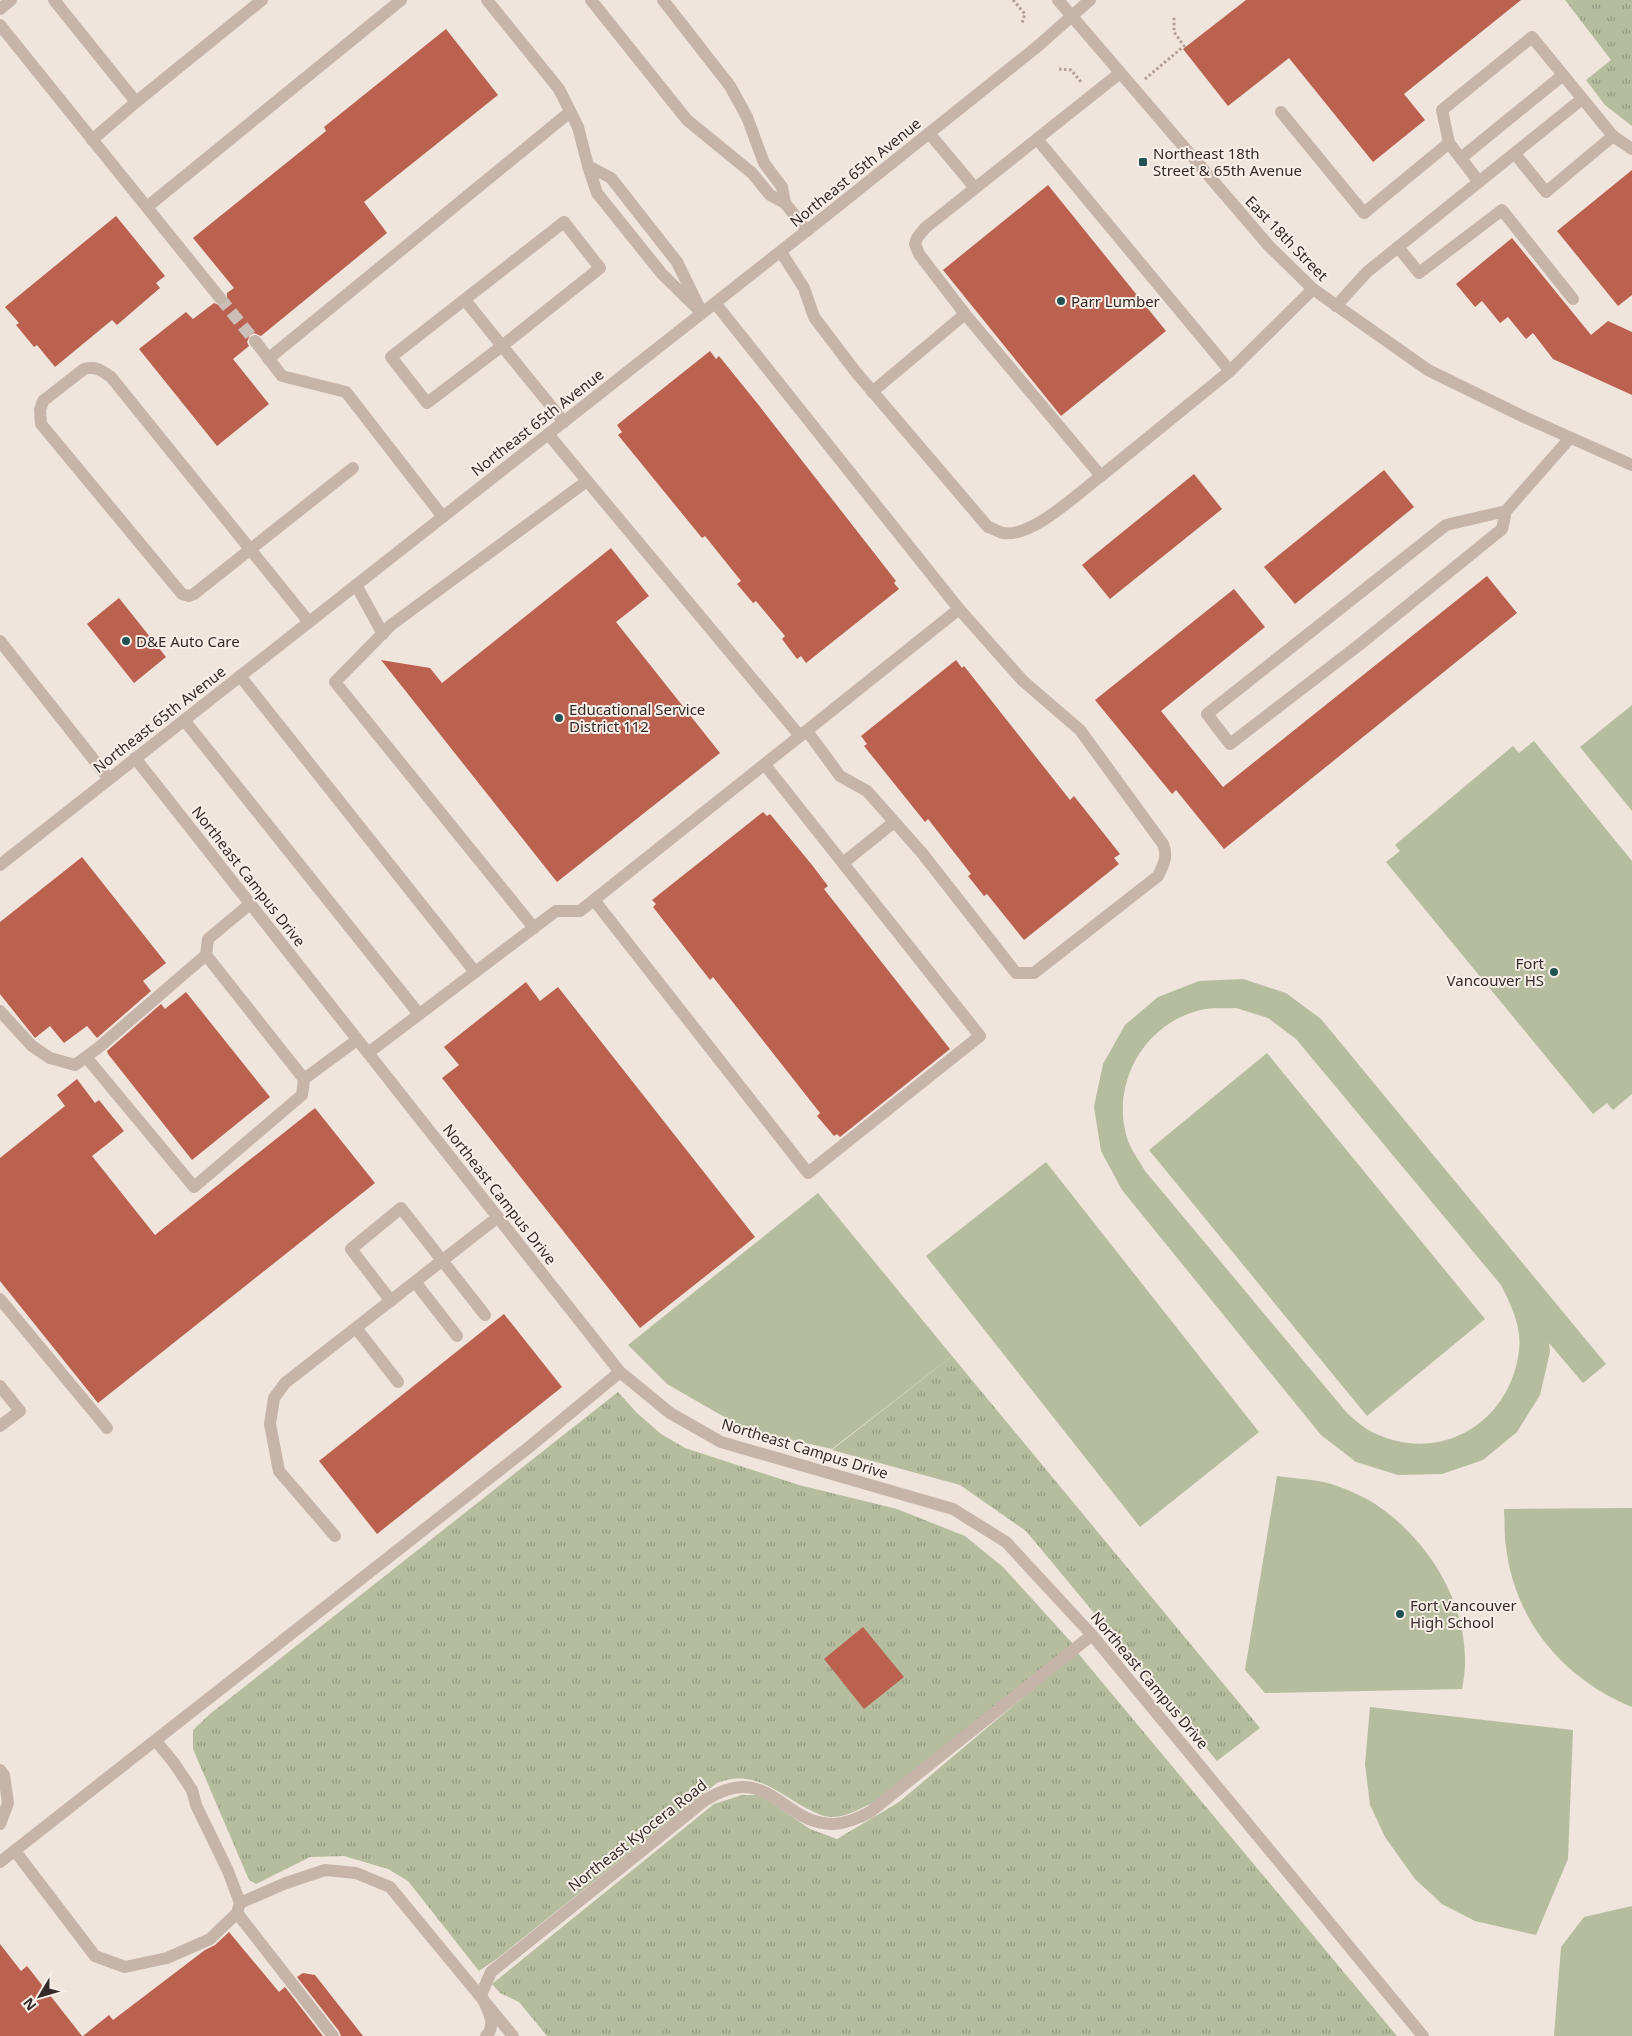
<svg xmlns="http://www.w3.org/2000/svg" width="1632" height="2036" font-family="'Noto Sans',sans-serif">
<defs>
<pattern id="grass-tufts" width="24" height="20" patternUnits="userSpaceOnUse" patternTransform="scale(1.25)"><rect width="24" height="20" fill="#b5bd9e"/><path d="M3 7l-1-3M5 7V3M7 7l1-3M15 17l-1-3M17 17v-4M19 17l1-3" fill="none" stroke="#949a81"/></pattern>
</defs>
<rect width="100%" height="100%" fill="#efe5dc"/>
<g fill="url(#grass-tufts)">
<path d="M1565 0H1632V126L1605 105 1586 80 1611 60Z"/>
<path d="M952 1356 1260 1728 1217 1761 1026 1531 960 1485 832 1450Z"/>
<path d="M618 1392 637 1413 661 1434 685 1448 799 1485 897 1509 965 1536 1003 1567 1072 1643 1065 1653 872 1803C860 1809 846 1817 832 1817 822 1817 814 1812 806 1808 775 1791 754 1769 717 1783L498 1958 479 1971 408 1881 388 1869 344 1856 310 1857 256 1884 249 1880 193 1749V1730L210 1714Z"/>
<path d="M1077 1652 1397 2036H547L519 2002 500 1993 492 1984 714 1804 742 1795H760L810 1829 837 1839 899 1802Z"/>
</g>
<g fill="#b5bd9e" fill-rule="evenodd">
<path d="M1632 705V811L1580 747Z"/>
<path d="M1534 741 1632 861V1094L1613 1110 1607 1103 1593 1114 1386 862 1400 851 1395 845 1513 746 1519 753Z"/>
<path d="M1243 979 1286 993 1321 1019 1606 1364 1583 1383 1549 1343 1550 1352 1540 1395 1517 1432 1483 1460 1442 1474 1398 1475 1356 1462 1321 1435 1122 1190 1101 1151 1094 1107 1103 1064 1125 1025 1158 997 1199 981ZM1236 1008 1268 1018 1296 1039 1501 1285C1511 1305 1522 1327 1519 1350 1511 1422 1441 1465 1374 1433 1365 1429 1355 1420 1347 1413L1145 1171C1140 1162 1132 1151 1128 1141 1109 1085 1144 1023 1201 1010 1212 1007 1225 1009 1236 1008Z"/>
<path d="M1267 1053 1485 1319 1367 1416 1149 1150Z"/>
<path d="M1046 1162 1259 1432 1140 1527 926 1256Z"/>
<path d="M818 1193 952 1356 832 1449 747 1430 667 1384 628 1345Z"/>
<path d="M1277 1476C1295 1479 1321 1479 1337 1486 1351 1491 1367 1498 1378 1506 1435 1545 1477 1619 1462 1689L1265 1693 1245 1670Z"/>
<path d="M1632 1508V1707C1564 1679 1515 1622 1506 1547 1504 1535 1505 1522 1504 1509Z"/>
<path d="M1370 1707 1573 1730 1568 1859 1536 1935 1475 1921 1442 1904 1415 1879 1385 1837 1370 1805 1365 1764Z"/>
<path d="M1632 1906V2036H1554L1561 1947 1584 1917Z"/>
</g>
<g fill="#ba6150">
<path d="M1246 0H1521L1404 94 1425 120 1373 162 1289 58 1228 106 1183 49Z"/>
<path d="M446 29 498 95 364 202 387 233 261 336 254 333 250 335 247 342 249 346 233 359 269 404 217 446 139 349 186 312 193 319 214 303 221 306 227 301V293L234 288 193 238 326 131 324 127Z"/>
<path d="M1632 170V295L1618 306 1557 231Z"/>
<path d="M1048 185 1166 331 1061 416 943 270Z"/>
<path d="M116 216 165 276 156 283 160 288 117 325 112 320 55 367 37 345 34 347 16 325 19 323 5 307Z"/>
<path d="M1512 238 1591 335 1608 321 1632 332V395L1553 359 1533 333 1526 339 1508 317 1500 323 1482 301 1475 307 1456 284Z"/>
<path d="M710 351 716 359 719 356 757 403 896 581 894 583 899 589 806 663 801 656 797 659 782 639 785 636 756 601 753 603 737 584 741 581 705 536 702 538 618 435 622 432 617 425Z"/>
<path d="M1384 470 1414 507 1295 604 1264 567Z"/>
<path d="M1194 474 1222 509 1110 599 1082 565Z"/>
<path d="M611 548 649 596 616 622 720 753 557 882 381 660 430 668 442 683Z"/>
<path d="M1487 576 1517 613 1224 849 1176 790 1172 794 1095 700 1234 589 1265 627 1161 711 1223 787Z"/>
<path d="M119 598 166 657 134 683 87 624Z"/>
<path d="M956 660 962 668 964 666 1070 800 1074 796 1120 854 1114 858 1119 864 1024 940 987 894 984 896 968 876 971 874 928 819 925 822 864 746 867 744 861 736Z"/>
<path d="M763 812 767 816 770 814 812 865 828 886 824 889 950 1049 840 1137 837 1134 834 1136 817 1116 820 1113 713 977 710 980 653 907 656 904 652 900Z"/>
<path d="M82 857 166 963 143 981 151 991 97 1038 87 1026 64 1043 50 1026 35 1038 0 994V922Z"/>
<path d="M526 982 540 1001 558 987 755 1237 640 1328 442 1078 459 1065 444 1047Z"/>
<path d="M186 992 270 1097 192 1160 108 1054 107 1051 161 1004 165 1009Z"/>
<path d="M77 1079 95 1103 99 1100 124 1131 92 1156 155 1235 315 1108 375 1183 98 1403 0 1281V1158L65 1106 57 1095Z"/>
<path d="M504 1314 562 1387 377 1534 319 1461Z"/>
<path d="M863 1627 904 1677 864 1709 824 1659Z"/>
<path d="M229 1932 279 1992 285 1987 323 2036H83L109 2015 113 2020 205 1950 215 1945Z"/>
<path d="M0 1944 21 1971 27 1966 82 2036H0Z"/>
<path d="M303 1973 315 1975 363 2036H341L339 2031 297 1977Z"/>
</g>
<g fill="none" stroke-linecap="round" stroke-linejoin="round">
<path stroke="#cac0b8" stroke-width="12" stroke-dasharray="12 6" stroke-linecap="butt" d="M220 298 255 341"/>
<g stroke="#b29e94" stroke-width="3" stroke-dasharray="2.5 2.5" stroke-linecap="butt">
<path d="M1013 0 1025 14 1022 23"/>
<path d="M1059 69 1071 70 1082 83"/>
<path d="M1145 79 1184 46 1174 32V16"/>
</g>
<g stroke="#c6b4a9" stroke-width="12">
<path d="M54 0 136 102 262 0"/>
<path d="M487 0 559 89 578 127 588 166"/>
<path d="M591 0 687 120 752 173 770 195 785 203 807 231"/>
<path d="M663 0 730 86 747 117 764 163 782 187 785 203"/>
<path d="M1058 0 1269 246 1313 289 1428 370 1524 417 1632 465"/>
<path d="M0 9 11 0"/>
<path d="M0 25 220 298"/>
<path d="M1281 112 1364 213 1449 143 1479 182"/>
<path d="M929 133 975 188"/>
<path d="M1037 139 1230 371"/>
<path d="M92 140 136 102"/>
<path d="M1449 143 1442 110 1532 37 1613 136 1632 149"/>
<path d="M1515 154 1546 192 1613 136"/>
<path d="M1461 158 1563 75"/>
<path d="M588 166 611 178 677 262 702 313 662 274 597 193Z"/>
<path d="M147 207 401 0"/>
<path d="M1398 247 1419 273 1502 210 1573 299"/>
<path d="M781 252 804 288 814 317 855 371 988 527C993 528 998 532 1003 533 1032 538 1078 493 1101 476L965 314 919 254 915 244 917 238 925 228 1120 73"/>
<path d="M465 300 502 346 427 403 391 357 564 222 600 268 502 346 564 422"/>
<path d="M715 303 959 609 800 736"/>
<path d="M1336 306 1367 272 1582 99"/>
<path d="M255 341 282 376 346 392 443 517"/>
<path d="M268 359 570 112"/>
<path d="M872 392 965 314"/>
<path d="M1101 476 1230 371 1313 289"/>
<path d="M1506 511 1502 529 1359 645 1230 744 1207 714 1446 525 1506 511 1570 438"/>
<path d="M356 585 383 634"/>
<path d="M309 622 111 377C101 370 96 366 84 369L43 401 40 410 41 424 182 594 189 596 194 594 353 468"/>
<path d="M0 641 109 779"/>
<path d="M240 676 475 972"/>
<path d="M184 720 419 1014"/>
<path d="M807 731 840 776 867 791 922 853 1016 973H1034L1158 876C1164 864 1168 856 1163 844L1080 730 1023 681 959 609"/>
<path d="M135 758 620 1372 670 1413 721 1442 953 1509 1006 1542 1092 1635 1423 2036"/>
<path d="M843 863 894 822"/>
<path d="M0 865 828 214 1038 46 1090 0"/>
<path d="M594 900 808 1173 980 1036 765 765"/>
<path d="M250 904 208 939 206 955 304 1079 357 1040"/>
<path d="M534 928 335 682 391 625 587 481"/>
<path d="M0 1011 32 1046 50 1058 75 1065 98 1048 206 955"/>
<path d="M368 1053 556 911H580L800 736 548 434"/>
<path d="M86 1057 194 1187 302 1095 304 1079"/>
<path d="M415 1282 457 1336"/>
<path d="M0 1299 107 1428"/>
<path d="M391 1301 351 1249 401 1208 485 1315"/>
<path d="M356 1328 398 1382"/>
<path d="M0 1386 20 1411 0 1426"/>
<path d="M335 1536 279 1471 270 1424 274 1398 285 1383 498 1217"/>
<path d="M156 1741 174 1763 192 1790 196 1805 228 1871 240 1903 286 1883 325 1870 356 1873 390 1887 513 2036"/>
<path d="M0 1770 4 1775 8 1803 0 1824"/>
<path d="M15 1851 95 1956 125 1967 167 1958 210 1939 237 1913 240 1903"/>
<path d="M0 1862 528 1448 620 1372"/>
<path d="M237 1913 333 2036"/>
<path d="M486 2036C498 2025 486 2007 481 1995L491 1972 704 1801C769 1759 781 1825 834 1824 848 1823 859 1818 870 1812L1092 1635"/>
</g>
</g>
<g fill="#225251" stroke="#f7efe8" stroke-width="2">
<rect x="1138" y="157" width="10" height="10" rx="2.5"/>
<circle cx="1061" cy="301" r="5"/>
<circle cx="126" cy="641" r="5"/>
<circle cx="559" cy="718" r="5"/>
<circle cx="1554" cy="972" r="5"/>
<circle cx="1400" cy="1614" r="5"/>
</g>
<g text-anchor="middle" dominant-baseline="central" stroke-width="4" stroke-linejoin="round" paint-order="stroke">
<g font-size="15" fill="#342b28" stroke="#f7efe8" text-anchor="start">
<text x="1153" y="153">Northeast 18th<tspan x="1153" dy="17">Street &amp; 65th Avenue</tspan></text>
<text x="1071" y="301">Parr Lumber</text>
<text x="136" y="641">D&amp;E Auto Care</text>
<text x="569" y="709">Educational Service<tspan x="569" dy="17">District 112</tspan></text>
<text x="1544" y="963" text-anchor="end">Fort<tspan x="1544" dy="17">Vancouver HS</tspan></text>
<text x="1410" y="1605">Fort Vancouver<tspan x="1410" dy="17">High School</tspan></text>
</g>
<g font-size="15" fill="#342b28" stroke="#f7efe8">
<text transform="translate(855 172) rotate(-39)">Northeast 65th Avenue</text>
<text transform="translate(1287 238) rotate(46)">East 18th Street</text>
<text transform="translate(537 422) rotate(-38)">Northeast 65th Avenue</text>
<text transform="translate(159 719) rotate(-38)">Northeast 65th Avenue</text>
<text transform="translate(249 876) rotate(52)">Northeast Campus Drive</text>
<text transform="translate(500 1194) rotate(52)">Northeast Campus Drive</text>
<text transform="translate(805 1448) rotate(17)">Northeast Campus Drive</text>
<text transform="translate(1150 1680) rotate(50)">Northeast Campus Drive</text>
<text transform="translate(637 1835) rotate(-38)">Northeast Kyocera Road</text>
</g>
</g>
<g transform="translate(40 1996) rotate(232)" stroke="#f7efe8" stroke-width="4" paint-order="stroke">
<path d="M0-4L9 19L0 12L-9 19Z" fill="#342b28"/>
<text y="-8" font-size="14" font-weight="bold" text-anchor="middle" fill="#342b28">N</text>
</g>
</svg>
